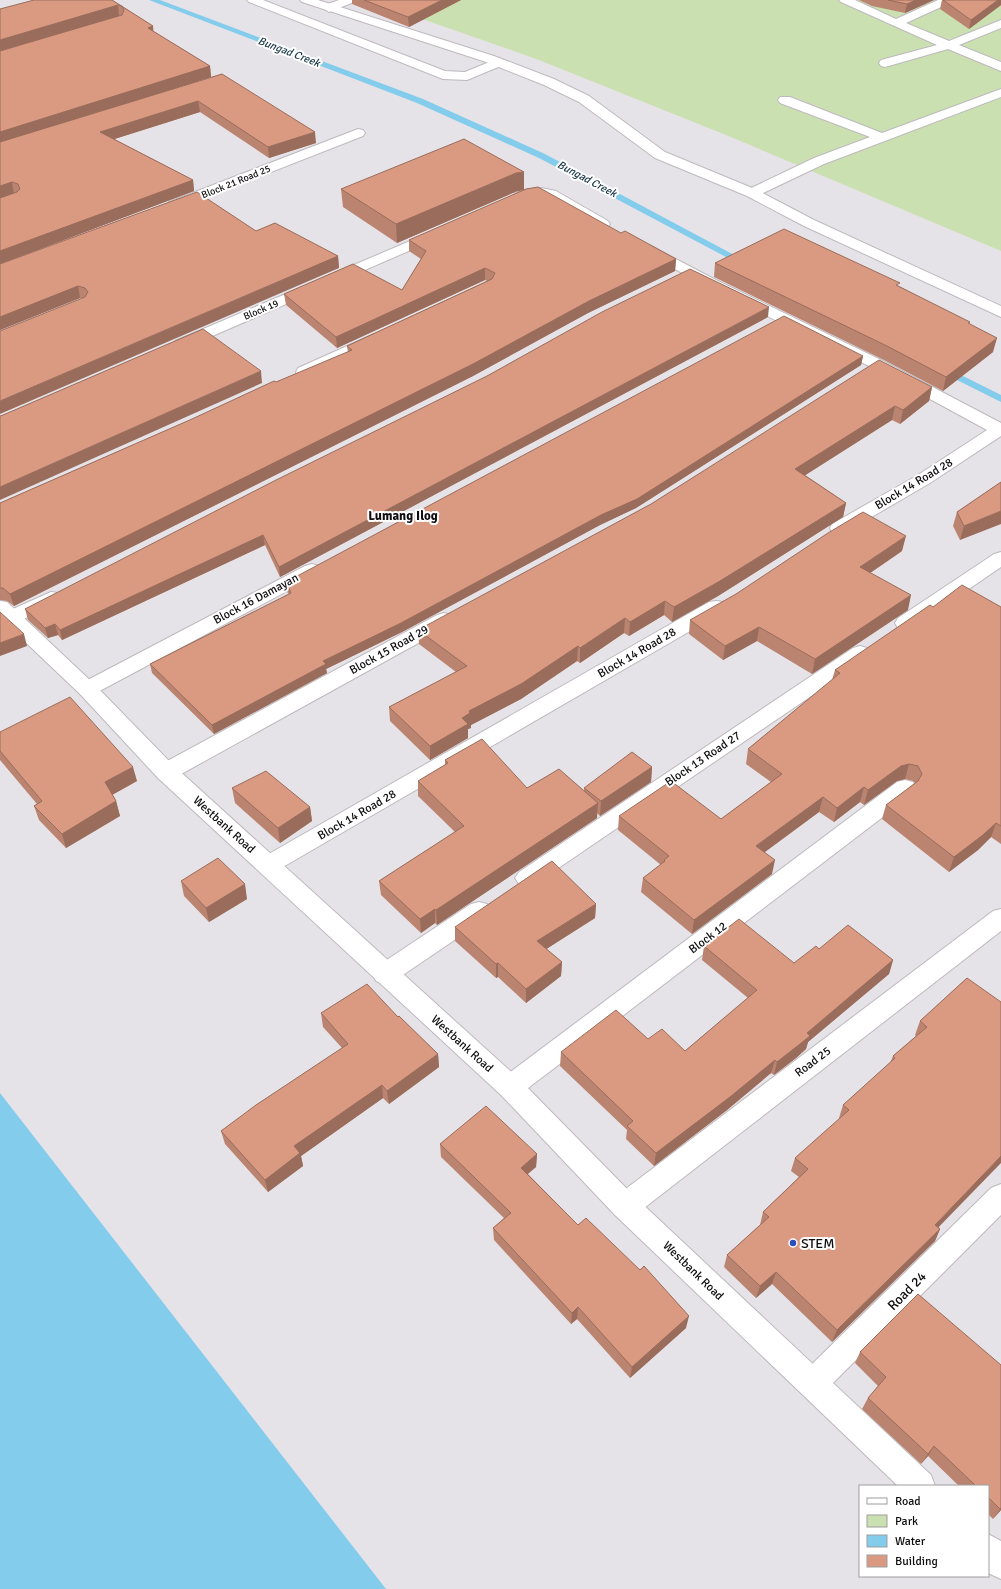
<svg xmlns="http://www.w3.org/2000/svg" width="1001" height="1589" font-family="Signika,sans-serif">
<rect width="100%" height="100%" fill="#e6e3e8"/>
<path fill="#cbe0b0" d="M368 0H1001V251L726 135 539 60Z"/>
<path fill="#84cceb" d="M0 1093 386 1589H0Z"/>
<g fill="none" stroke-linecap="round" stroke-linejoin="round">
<g fill="#84cceb" fill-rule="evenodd">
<path d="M149 0H160L423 99 545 154 751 264 749 266H743L539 158 417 103Z"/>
<path d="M943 366 1001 395V402L939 371 938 369Z"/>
</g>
<g stroke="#bdb9be" stroke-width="2">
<g id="minor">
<path d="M247 0H263L445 71 465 72 499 58 505 62 503 65 467 80 443 79 249 2Z"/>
<path d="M339 0H356L354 2 329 12 323 8 325 5Z"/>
<path d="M839 0H855L896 19 938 0H954L952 2 906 23 949 41 1001 20V28L959 45 1001 62V71L948 49 885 67 881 66 879 63 881 60 937 45 841 2Z"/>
<path d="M1001 89V97L824 164 757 196H747L745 193 747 190 814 158 870 137 780 103 778 100 780 97H790L882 133Z"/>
<path d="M358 129 363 130 365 133 363 136 179 208H169L167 205 169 202Z"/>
<path d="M541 188 556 191 608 221 610 224 608 227H598L547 197C536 195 526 202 515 199L513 196 515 193Z"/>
<path d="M436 230 441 231 443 234 441 237 187 347 181 349 175 347 173 344 175 341Z"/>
<path d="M649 245 716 280 883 361 1001 423V436L930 483 846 532 839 534 832 532 830 528 832 524 918 475 987 430 871 367 706 286 644 252 642 249 644 246Z"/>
<path d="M374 334 380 336 382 339 380 342 310 376 304 377 298 376 296 372 298 368Z"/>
<path d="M1001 552V567L912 628 905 630 898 628 895 623 898 618 994 554Z"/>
<path d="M312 564 319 566 322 570 319 574 94 694 87 696 80 694 77 689 80 684 305 566Z"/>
<path d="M51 592 58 593 61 598 58 603 11 625 4 623 1 618 4 613Z"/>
<path d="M716 601 723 602 726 607 723 612 276 871 268 874 260 871 257 865 260 859 709 602Z"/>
<path d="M444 613 451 615 454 620 451 625 174 778 166 780 158 778 155 772 158 766 437 615Z"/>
<path d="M860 646 867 648 870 653 867 658 535 884 527 887 519 884 515 878 519 872 853 648Z"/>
<path d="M905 780 913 782 916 788 913 794 519 1095 510 1098 501 1095 497 1087 501 1079 897 782Z"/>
<path d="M479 902 487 904 491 911 487 918 394 981 385 984 376 981 373 974 376 967 471 904Z"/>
<path d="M1001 909V931L635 1215 625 1219 615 1215 611 1206 615 1197 993 911Z"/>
<path d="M1001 1184V1215L822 1394 812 1399 802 1394 797 1384 802 1374 991 1188Z"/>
</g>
</g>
<g stroke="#bdb9be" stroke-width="2">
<g id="tertiary">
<path d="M300 0H318L494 56 554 79 589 96 665 152 757 190 814 220 1001 306V317L804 226 747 196 655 158 579 102 544 85 486 62 302 2Z"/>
<path d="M0 601 7 602 94 684 174 766 519 1079 635 1197 931 1475 935 1486H898L615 1215 501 1095 158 778 80 694 0 618Z"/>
<path d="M988 1534 1001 1541V1579L988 1573Z"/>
</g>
</g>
<use href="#minor" fill="#fff" fill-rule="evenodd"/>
<use href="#tertiary" fill="#fff" fill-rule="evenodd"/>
</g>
<g fill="#bb8470" fill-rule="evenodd">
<path d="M112 0 153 26V31L210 66 211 77 139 100 222 74 316 143 269 158 200 112 114 139 193 180 194 191 0 264V9ZM119 16H120L3 51Z"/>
<path d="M352 0H461L409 27 352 4Z"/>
<path d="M859 0H934L905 13 872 6Z"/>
<path d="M942 0H1001V5L969 29 940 9Z"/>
<path d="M341 189 515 192 397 243 343 207Z"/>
<path d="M256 231 338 256 339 268 82 298H80L0 330V264Z"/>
<path d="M621 233 676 259 675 271 588 313 473 376 14 606 7 601 0 600V503L348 352 347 346 487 281 485 280 337 348 286 305 284 294 402 290 421 259 409 251V240Z"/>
<path d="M715 263 899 286 969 324 993 352 943 391 884 360 714 277Z"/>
<path d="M768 317 280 577 265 545 62 640 58 635 48 638 28 620 25 609Z"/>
<path d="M863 356 861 365 636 508 600 525 402 632 326 669 327 673 214 734 152 673 150 664 289 594 287 592 286 582Z"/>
<path d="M932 387 929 401 900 424 892 420 805 475 846 503 843 517 718 596 672 622 664 615 629 636 624 633 580 663 577 661 521 699 471 725V728L468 729V738L430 760 390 721 389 707 456 672 419 644 418 630Z"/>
<path d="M1001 482 960 540 953 526 957 512Z"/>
<path d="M902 551 870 573 908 610 812 674 757 641 723 660 689 634 690 620Z"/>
<path d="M933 607H1001V844L991 837 978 850 949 872 882 819 886 805 915 783 913 781 905 779 897 781 864 805 860 802 834 822 819 812 765 852 772 874 692 934 641 892 643 878 661 865 618 830 619 816 721 819 771 782 746 764 748 749 832 680 835 670Z"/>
<path d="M0 732 137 781 112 795 116 801 120 816 66 848 39 820 34 806 37 804 0 760Z"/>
<path d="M445 760 527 788 584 791V788L652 767 651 782 600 816 597 813V818L437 925 435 923 421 933 381 895 379 881 455 832 418 796V781L445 765Z"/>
<path d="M232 788 310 807 312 821 280 843 235 803Z"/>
<path d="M181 881 247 899 209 922 184 896Z"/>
<path d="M596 904 595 918 546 949 562 962 561 976 526 1003 498 977 496 978 455 941V927Z"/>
<path d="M704 946 794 963 819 949 893 960 889 974 808 1042 806 1049 796 1058 774 1075 771 1073 727 1110 654 1166 626 1139 627 1130 560 1066 561 1052 648 1039 685 1051 748 998 702 960Z"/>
<path d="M967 978 939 1228 940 1229 935 1241 832 1342 772 1284 756 1298 724 1267 727 1255 760 1225 763 1212 799 1177 791 1171 795 1158 840 1119 839 1118 843 1105 890 1063 893 1056 916 1036 915 1035 920 1021Z"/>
<path d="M321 1013 398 1017 438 1054 439 1067 389 1104 383 1098 301 1156 303 1166 268 1192 225 1144 221 1131 342 1048 323 1027Z"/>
<path d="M440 1144 537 1154 536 1167 528 1174 578 1225 686 1328 630 1378 577 1319 571 1324 494 1240 493 1228 504 1218 441 1157Z"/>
<path d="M860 1352 1001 1365V1510L993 1519 988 1514V1486H959L928 1456 921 1464 862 1409 868 1398 878 1386 855 1363Z"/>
</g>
<g fill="#996c5b">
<path d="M442 0H461L409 27 408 17Z"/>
<path d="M916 0H934L905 13 907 4Z"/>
<path d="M998 0H1001V5L969 29 971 20Z"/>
<path d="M118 5 119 16 0 51V40Z"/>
<path d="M153 26 154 37 148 28Z"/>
<path d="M210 66 211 77 0 143V132Z"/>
<path d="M198 101 200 112 102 143 100 132Z"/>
<path d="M315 132 316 143 269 158 268 147Z"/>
<path d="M524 172V190L515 192 397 243 396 224 516 173Z"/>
<path d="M193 180 194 191 0 264V251Z"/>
<path d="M12 182 14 194 0 198V186Z"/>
<path d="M338 256 339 268 0 414V401Z"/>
<path d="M676 259 675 271 588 313 473 376 14 606 10 594 589 301Z"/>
<path d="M485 268V280L337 348 336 337Z"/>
<path d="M78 286 80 298 0 330V317Z"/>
<path d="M769 307 768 317 280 577 279 567Z"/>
<path d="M997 338 993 352 943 391 946 377Z"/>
<path d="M863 356 861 365 636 508 600 525 402 632 326 669 327 673 214 734 212 725 323 661Z"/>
<path d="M261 371 262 383 0 500V487Z"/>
<path d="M932 387 929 401 900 424 903 410Z"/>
<path d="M895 406 892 420 793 483 795 469Z"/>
<path d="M846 503 843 517 718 596 672 622 674 607Z"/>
<path d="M1001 511V524L960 540 964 526Z"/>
<path d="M263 535 265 545 62 640 60 630Z"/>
<path d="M906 536 902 551 857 582 860 567Z"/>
<path d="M911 595 908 610 812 674 815 659Z"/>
<path d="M665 601 664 615 629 636 630 622Z"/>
<path d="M625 618 624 633 580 663V648Z"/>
<path d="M55 624 58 635 48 638 45 628Z"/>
<path d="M759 627 757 641 723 660 725 646Z"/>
<path d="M24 634 27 646 0 656V643Z"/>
<path d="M578 646 577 661 521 699 471 725V728L468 729V738L430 760V746L469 711Z"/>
<path d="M909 764 905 779 897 781 864 805 868 790 901 766Z"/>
<path d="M133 767 137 781 110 796 105 782Z"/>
<path d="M652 767 651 782 600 816 601 801Z"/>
<path d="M864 787 860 802 834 822 837 808Z"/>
<path d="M823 797 819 812 754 860 756 846Z"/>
<path d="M116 801 120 816 66 848 62 834Z"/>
<path d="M598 803 597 818 437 925 436 910Z"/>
<path d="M310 807 312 821 280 843 278 828Z"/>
<path d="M996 823 991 837 978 850 949 872 954 857Z"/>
<path d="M775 860 772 874 692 934 694 920Z"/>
<path d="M245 884 247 899 209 922 206 908Z"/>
<path d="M596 904 595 918 537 955V941Z"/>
<path d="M435 909V923L421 933 420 919Z"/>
<path d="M893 960 889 974 808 1042 806 1049 796 1058 774 1075 777 1062 807 1033Z"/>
<path d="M562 962 561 976 526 1003V989Z"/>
<path d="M498 963V977L496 978V964Z"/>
<path d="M438 1054 439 1067 389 1104 387 1091Z"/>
<path d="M775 1060 771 1073 727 1110 654 1166 656 1153Z"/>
<path d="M382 1085 383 1098 301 1156 303 1166 268 1192 265 1180 294 1146Z"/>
<path d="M537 1154 536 1167 520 1180 521 1168Z"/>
<path d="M1001 1156V1163L929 1237 935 1225Z"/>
<path d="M940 1229 935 1241 832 1342 837 1330Z"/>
<path d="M776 1272 772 1284 756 1298 760 1286Z"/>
<path d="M578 1307 577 1319 571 1324 572 1313Z"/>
<path d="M689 1316 686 1328 630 1378 632 1367Z"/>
<path d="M934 1446 928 1456 921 1464 928 1454Z"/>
<path d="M1001 1508V1510L993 1519Z"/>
</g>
<g fill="#da9a82" stroke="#996c5b">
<path d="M34 0H112L153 26 148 28 210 66 0 132V51L122 15 124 10 122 6 118 5 0 40V9Z"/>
<path d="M364 0H442L408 17Z"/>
<path d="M888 0H916L907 4Z"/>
<path d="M943 0H998L971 20Z"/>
<path d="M222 74 315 132 268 147 198 101 100 132 193 180 0 251V198L17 192 20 189 18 184 12 182 0 186V142Z"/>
<path d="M464 139 524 172 516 173 396 224 341 189Z"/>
<path d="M538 187 621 233 625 231 676 259 589 301 473 364 10 594 3 588H0V503L192 419 274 381 276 382 352 350 347 346 492 279 495 273 485 268 336 337 284 294 353 264 402 290 426 251 409 240 526 189Z"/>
<path d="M197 192 256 231 275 223 338 256 0 401V331L85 297 88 292 85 288 78 286 0 317V264Z"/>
<path d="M784 229 900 283 896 285 970 322 968 323 997 338 946 377 887 346 715 263Z"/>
<path d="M690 269 769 307 279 567 263 535 60 630 55 624 45 628 25 609 276 480 487 376 602 312Z"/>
<path d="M784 316 863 356 637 499 601 515 401 623 323 661 326 664 212 725 150 664 291 593 286 582Z"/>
<path d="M203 329 261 371 0 487V416L3 415Z"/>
<path d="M879 360 932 387 903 410 895 406 795 469 846 503 720 581 674 607 665 601 630 622 625 618 580 648 578 646 521 684 469 711 470 713 462 718 468 724 430 746 389 707 467 666 418 630 651 504Z"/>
<path d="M1001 482V511L964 526 957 512Z"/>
<path d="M863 512 906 536 860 567 911 595 815 659 759 627 725 646 690 620 736 594 828 533Z"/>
<path d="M962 585 1001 607V826L996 823 983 835 954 857 886 805 918 781 922 774 918 766 909 764 901 766 868 790 864 787 837 808 823 797 756 846 775 860 694 920 643 878 665 861 664 860 669 856 619 816 671 781 721 819 782 774 748 749 840 673 835 670 930 605 933 607Z"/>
<path d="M0 612 24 634 0 643Z"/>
<path d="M70 697 133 767 105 782 116 801 62 834 34 806 42 801 0 751V732Z"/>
<path d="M482 739 527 788 559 769 598 803 436 910 435 909 420 919 379 881 464 826 418 781 448 763 445 760Z"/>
<path d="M632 752 652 767 601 801 584 788Z"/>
<path d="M266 771 310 807 278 828 232 788Z"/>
<path d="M218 858 245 884 206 908 181 881Z"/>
<path d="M552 861 596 904 537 941 562 962 526 989 498 963 496 964 455 927Z"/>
<path d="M739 919 794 963 816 946 819 949 848 925 893 960 807 1033 810 1036 800 1044 777 1062 775 1060 730 1097 656 1153 627 1126 633 1121 561 1052 616 1010 648 1039 662 1029 685 1051 757 990 704 946Z"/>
<path d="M967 978 1001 1002V1156L935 1225 940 1229 837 1330 776 1272 760 1286 727 1255 769 1217 763 1212 808 1169 795 1158 849 1110 843 1105 895 1058 893 1056 927 1027 920 1021Z"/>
<path d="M367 984 398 1017 399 1016 438 1054 387 1091 382 1085 294 1146 300 1153 265 1180 221 1131 256 1105 348 1044 321 1013Z"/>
<path d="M486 1106 537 1154 521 1168 578 1225 586 1218 640 1270 644 1266 689 1316 632 1367 578 1307 572 1313 493 1228 511 1213 440 1144Z"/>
<path d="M918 1294 1001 1365V1508L1000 1509 988 1497V1486H976L934 1446 928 1454 868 1398 886 1377 860 1352Z"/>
</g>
<circle fill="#2c4fbe" stroke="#fff" stroke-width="1.5" cx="793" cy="1243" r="4"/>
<g text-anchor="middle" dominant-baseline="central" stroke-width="4" stroke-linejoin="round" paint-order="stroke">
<g font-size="10" fill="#0f0d0f" stroke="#fff">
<text transform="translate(236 182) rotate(-22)">Block 21 Road 25</text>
<text transform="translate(261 310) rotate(-23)">Block 19</text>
</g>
<g font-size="11" font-style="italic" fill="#183947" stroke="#fff">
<text transform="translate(289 52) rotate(21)">Bungad Creek</text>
<text transform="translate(587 179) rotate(28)">Bungad Creek</text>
</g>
<g font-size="12" fill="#0f0d0f" stroke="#fff">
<text transform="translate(914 484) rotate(-31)">Block 14 Road 28</text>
<text transform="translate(256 599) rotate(-28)">Block 16 Damayan</text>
<text transform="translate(389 650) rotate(-29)">Block 15 Road 29</text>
<text transform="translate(637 653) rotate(-30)">Block 14 Road 28</text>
<text transform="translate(703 759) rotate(-34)">Block 13 Road 27</text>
<text transform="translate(357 815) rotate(-30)">Block 14 Road 28</text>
<text transform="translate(224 825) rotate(42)">Westbank Road</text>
<text transform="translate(708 938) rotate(-37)">Block 12</text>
<text transform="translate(462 1044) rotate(42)">Westbank Road</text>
<text transform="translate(813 1062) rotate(-37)">Road 25</text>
<text transform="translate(693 1271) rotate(44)">Westbank Road</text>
</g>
<g font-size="13" font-weight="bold" fill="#0f0d0f" stroke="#fff">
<text x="403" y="516">Lumang Ilog</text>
</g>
<g font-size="14" fill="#0f0d0f" stroke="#fff" text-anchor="start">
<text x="801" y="1243">STEM</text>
</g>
<g font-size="14" fill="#0f0d0f" stroke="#fff">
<text transform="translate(907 1291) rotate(-45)">Road 24</text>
</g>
</g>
<rect x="859" y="1485" width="130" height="92" fill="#ffffff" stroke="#9f9e9f"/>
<rect x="867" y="1498" width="20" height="6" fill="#ffffff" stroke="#9f9e9f"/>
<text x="895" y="1505" font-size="12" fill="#0f0d0f">Road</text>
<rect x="867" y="1515" width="20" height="12" fill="#cbe0b0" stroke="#9f9e9f"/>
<text x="895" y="1525" font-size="12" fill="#0f0d0f">Park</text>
<rect x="867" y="1535" width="20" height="12" fill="#84cceb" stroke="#9f9e9f"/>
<text x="895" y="1545" font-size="12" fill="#0f0d0f">Water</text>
<rect x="867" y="1555" width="20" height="12" fill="#da9a82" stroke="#9f9e9f"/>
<text x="895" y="1565" font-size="12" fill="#0f0d0f">Building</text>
</svg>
